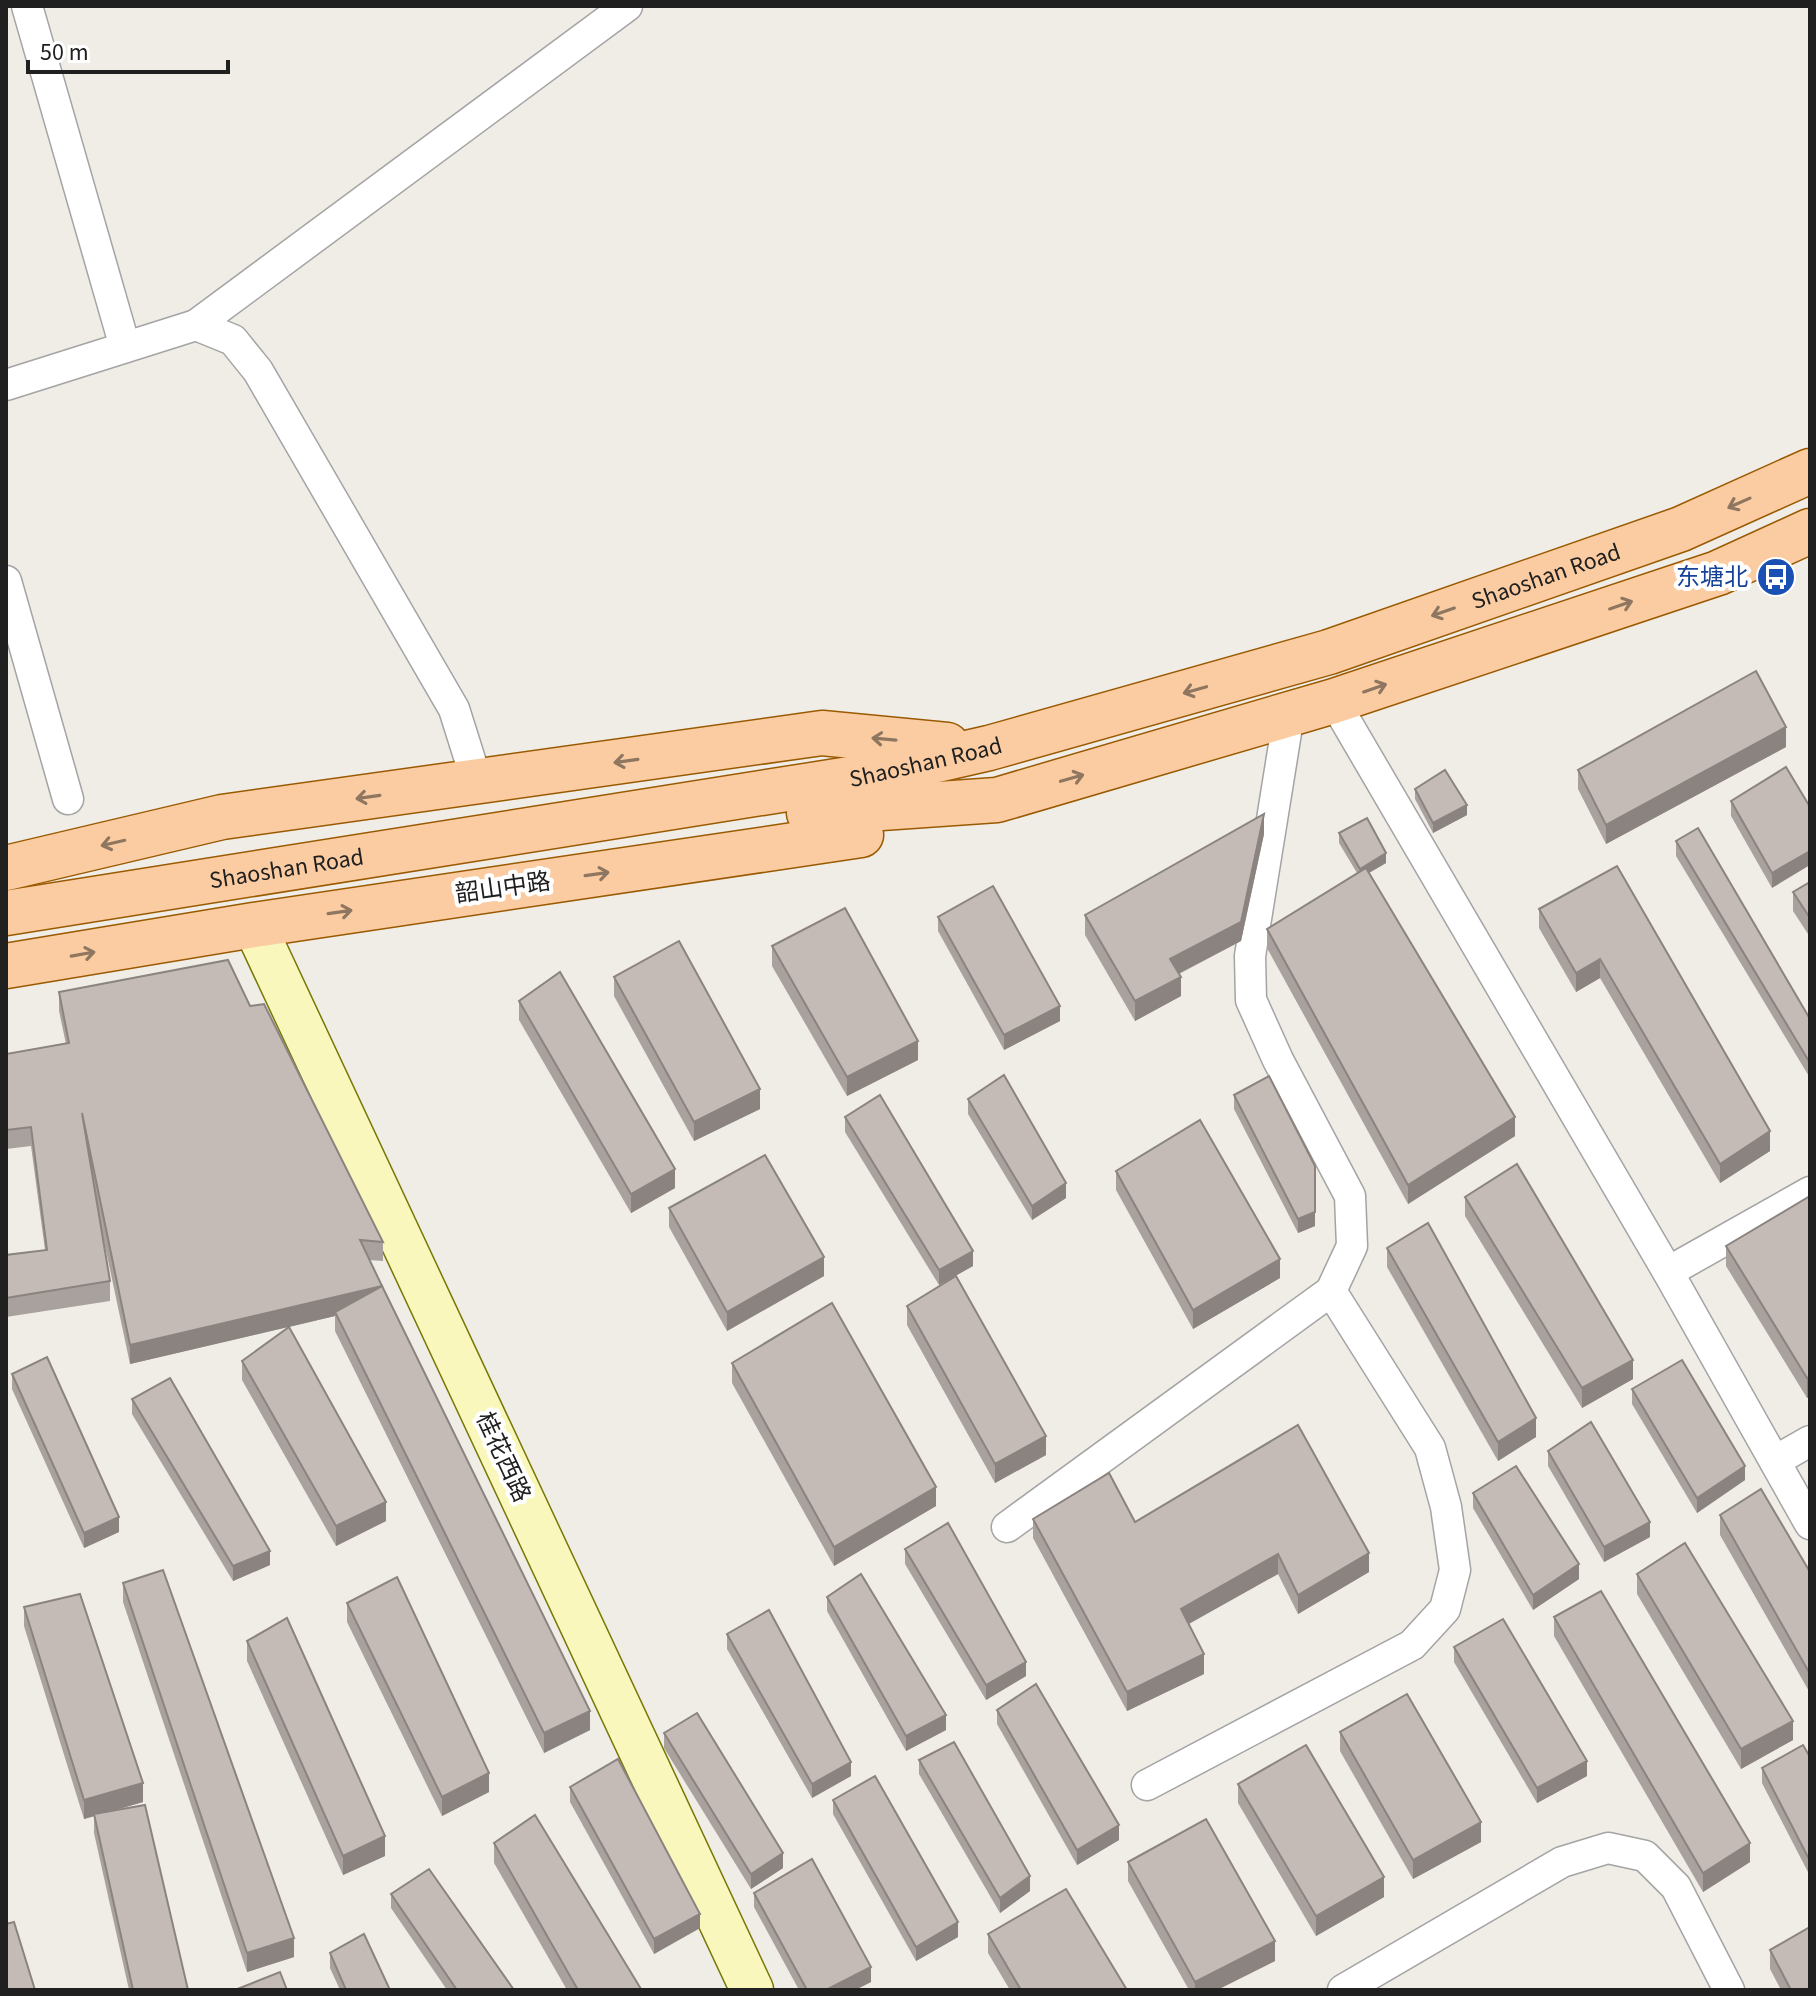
<svg xmlns="http://www.w3.org/2000/svg" width="1816" height="1996" font-family="'Source Sans 3','Noto Sans SC',sans-serif">
<rect width="100%" height="100%" fill="#f0ece6"/>
<g fill="none" stroke-linecap="round" stroke-linejoin="round">
<g stroke="#a4a4a4" stroke-width="33">
<g id="street">
<path d="M27 6 125 347"/>
<path d="M196 325 627 6"/>
<path d="M6 385 196 325 233 340 258 371 454 709 477 782"/>
<path d="M6 581 68 799"/>
<path d="M1334 701 1668 1272 1810 1524"/>
<path d="M1668 1272 1810 1192"/>
<path d="M1775 1461 1810 1441"/>
<path d="M1007 1527 1331 1291 1352 1246 1350 1196 1278 1060 1251 1000 1250 956 1289 714"/>
<path d="M1147 1785 1412 1645 1445 1609 1455 1570 1446 1507 1430 1448 1331 1291"/>
<path d="M1343 1990 1562 1862 1608 1848 1645 1856 1676 1887 1729 1990"/>
</g>
</g>
<g stroke="#767806" stroke-width="45">
<path id="secondary" d="M254 925 752 1990"/>
</g>
<g stroke="#9a5a02" stroke-width="47">
<g id="primary">
<path d="M809 813 997 800 1334 701 1718 573 1810 531"/>
<path d="M6 868 222 817 822 733 947 745"/>
<path id="s1" d="M6 913 862 777 989 748 1329 652 1681 529 1810 471"/>
<path d="M6 966 254 925 861 835"/>
</g>
</g>
<use href="#street" stroke="#fff" stroke-width="30"/>
<use href="#secondary" stroke="#f9f7bc" stroke-width="42"/>
<use href="#primary" stroke="#fbcca1" stroke-width="44"/>
</g>
<g fill="#a9a19d">
<path d="M1786 747 1606 844 1578 789V770Z"/>
<path d="M1786 767 1772 888 1731 816V801Z"/>
<path d="M1415 789 1467 815 1433 833 1415 799Z"/>
<path d="M1339 833 1386 863 1369 873 1515 1136 1408 1204 1267 948V929L1357 873 1339 843Z"/>
<path d="M1264 834 1241 941 1179 974 1181 996 1135 1021 1085 935V915Z"/>
<path d="M1676 841 1810 1019V1078L1676 856Z"/>
<path d="M1617 866 1770 1151 1720 1183 1600 978 1576 992 1539 928V909Z"/>
<path d="M1810 882V937L1793 911V892Z"/>
<path d="M938 917 1060 1021 1004 1050 938 931Z"/>
<path d="M772 946 918 1060 847 1096 772 966Z"/>
<path d="M614 977 760 1109 694 1141 614 996Z"/>
<path d="M59 992 250 1006 383 1242V1261L369 1260 590 1730 544 1753 335 1331V1316L289 1327 386 1521 336 1546 242 1380V1361L288 1327 130 1364 101 1227 110 1281V1301L6 1317V1255L45 1250 31 1146 6 1149V1054L66 1044 59 1011Z"/>
<path d="M519 1001 675 1188 631 1213 519 1020Z"/>
<path d="M1234 1095 1315 1226 1298 1233 1234 1109Z"/>
<path d="M968 1099 1066 1198 1032 1220 968 1114Z"/>
<path d="M845 1117 973 1266 939 1285 845 1132Z"/>
<path d="M1116 1171 1280 1278 1193 1329 1116 1190Z"/>
<path d="M1810 1196V1396L1807 1398 1726 1266V1246Z"/>
<path d="M1465 1197 1633 1379 1582 1408 1465 1216Z"/>
<path d="M669 1208 824 1276 727 1331 669 1227Z"/>
<path d="M1387 1248 1536 1437 1498 1461 1387 1267Z"/>
<path d="M907 1306 1046 1455 995 1483 907 1325Z"/>
<path d="M732 1363 936 1506 834 1566 732 1383Z"/>
<path d="M12 1374 119 1532 84 1548 12 1389Z"/>
<path d="M1632 1389 1745 1480 1697 1513 1632 1404Z"/>
<path d="M132 1399 270 1565 233 1581 132 1414Z"/>
<path d="M1548 1451 1650 1537 1604 1562 1548 1466Z"/>
<path d="M1473 1493 1579 1579 1533 1610 1473 1508Z"/>
<path d="M1720 1515 1810 1572V1693L1720 1535Z"/>
<path d="M1033 1519 1135 1522 1369 1572 1298 1614 1278 1574 1189 1624 1204 1674 1127 1711 1033 1538Z"/>
<path d="M905 1549 1026 1676 986 1700 905 1564Z"/>
<path d="M1637 1574 1793 1740 1741 1769 1637 1594Z"/>
<path d="M123 1583 294 1957 247 1972 123 1602Z"/>
<path d="M827 1597 946 1730 906 1751 827 1611Z"/>
<path d="M347 1603 489 1792 442 1816 347 1622Z"/>
<path d="M24 1607 143 1802 112 1811 188 1990H129L94 1833V1816L84 1819 24 1626Z"/>
<path d="M1554 1617 1750 1862 1703 1892 1554 1636Z"/>
<path d="M727 1634 851 1776 812 1798 727 1649Z"/>
<path d="M247 1641 385 1856 343 1875 247 1661Z"/>
<path d="M1454 1647 1587 1776 1537 1803 1454 1662Z"/>
<path d="M997 1710 1119 1840 1077 1865 997 1724Z"/>
<path d="M1340 1732 1481 1842 1413 1879 1340 1751Z"/>
<path d="M664 1733 783 1868 751 1889 664 1748Z"/>
<path d="M1810 1757V1876L1762 1783V1768Z"/>
<path d="M919 1760 1030 1891 1000 1913 919 1774Z"/>
<path d="M1238 1784 1384 1897 1316 1936 1238 1803Z"/>
<path d="M570 1787 700 1928 654 1954 570 1802Z"/>
<path d="M833 1800 958 1937 916 1961 833 1814Z"/>
<path d="M494 1843 641 1990H567L494 1863Z"/>
<path d="M1128 1862 1275 1961 1217 1990H1189L1128 1881Z"/>
<path d="M754 1893 871 1982 855 1990H799L754 1907Z"/>
<path d="M391 1894 514 1990H447L391 1908Z"/>
<path d="M988 1934 1127 1990H1010L988 1953Z"/>
<path d="M1770 1950 1810 1990H1781L1770 1969Z"/>
<path d="M330 1953 390 1990H340L330 1968Z"/>
</g>
<g fill="#8a837f">
<path d="M1786 727V747L1606 844V825Z"/>
<path d="M1467 805V815L1433 833V823Z"/>
<path d="M1264 814V834L1241 941 1170 978V959Z"/>
<path d="M1810 851V865L1772 888V873Z"/>
<path d="M1386 853V863L1360 878V869Z"/>
<path d="M1600 959V978L1576 992V973Z"/>
<path d="M1181 977V996L1135 1021V1001Z"/>
<path d="M1060 1006V1021L1004 1050V1035Z"/>
<path d="M918 1041V1060L847 1096V1077Z"/>
<path d="M760 1089V1109L694 1141V1122Z"/>
<path d="M1515 1117V1136L1408 1204V1185Z"/>
<path d="M1770 1131V1151L1720 1183V1164Z"/>
<path d="M675 1169V1188L631 1213V1194Z"/>
<path d="M1066 1183V1198L1032 1220V1206Z"/>
<path d="M1315 1212V1226L1298 1233V1219Z"/>
<path d="M973 1251V1266L939 1285V1270Z"/>
<path d="M824 1257V1276L727 1331V1312Z"/>
<path d="M1280 1259V1278L1193 1329V1310Z"/>
<path d="M382 1286 335 1312V1316L130 1364V1345Z"/>
<path d="M1633 1360V1379L1582 1408V1388Z"/>
<path d="M1810 1377V1396L1807 1398V1378Z"/>
<path d="M1536 1418V1437L1498 1461V1442Z"/>
<path d="M1046 1436V1455L995 1483V1464Z"/>
<path d="M1745 1466V1480L1697 1513V1498Z"/>
<path d="M936 1487V1506L834 1566V1547Z"/>
<path d="M386 1502V1521L336 1546V1526Z"/>
<path d="M119 1517V1532L84 1548V1533Z"/>
<path d="M1650 1522V1537L1604 1562V1547Z"/>
<path d="M270 1551V1565L233 1581V1566Z"/>
<path d="M1369 1553V1572L1298 1614V1595Z"/>
<path d="M1278 1554V1574L1181 1628V1609Z"/>
<path d="M1579 1564V1579L1533 1610V1595Z"/>
<path d="M1204 1654V1674L1127 1711V1692Z"/>
<path d="M1026 1662V1676L986 1700V1685Z"/>
<path d="M590 1711V1730L544 1753V1733Z"/>
<path d="M946 1715V1730L906 1751V1736Z"/>
<path d="M1793 1721V1740L1741 1769V1749Z"/>
<path d="M1587 1761V1776L1537 1803V1788Z"/>
<path d="M851 1762V1776L812 1798V1784Z"/>
<path d="M489 1773V1792L442 1816V1797Z"/>
<path d="M143 1783V1802L84 1819V1800Z"/>
<path d="M1481 1822V1842L1413 1879V1860Z"/>
<path d="M1119 1825V1840L1077 1865V1850Z"/>
<path d="M385 1836V1856L343 1875V1856Z"/>
<path d="M1750 1843V1862L1703 1892V1873Z"/>
<path d="M783 1853V1868L751 1889V1874Z"/>
<path d="M1030 1876V1891L1000 1913V1898Z"/>
<path d="M1384 1877V1897L1316 1936V1916Z"/>
<path d="M700 1914V1928L654 1954V1939Z"/>
<path d="M958 1922V1937L916 1961V1947Z"/>
<path d="M294 1938V1957L247 1972V1953Z"/>
<path d="M1275 1941V1961L1217 1990H1195V1982Z"/>
<path d="M871 1967V1982L855 1990H826Z"/>
</g>
<g fill="#c5bbb6" stroke="#8a837f" stroke-width="2">
<path d="M1756 671 1786 727 1606 825 1578 770Z"/>
<path d="M1786 767 1810 807V851L1772 873 1731 801Z"/>
<path d="M1445 770 1467 805 1433 823 1415 789Z"/>
<path d="M1264 814 1241 922 1170 959 1181 977 1135 1001 1085 915Z"/>
<path d="M1367 818 1386 853 1360 869 1339 833Z"/>
<path d="M1698 828 1810 1019V1063L1676 841Z"/>
<path d="M1617 866 1770 1131 1720 1164 1600 959 1576 973 1539 909Z"/>
<path d="M1366 868 1515 1117 1408 1185 1267 929Z"/>
<path d="M1810 882V918L1793 892Z"/>
<path d="M993 886 1060 1006 1004 1035 938 917Z"/>
<path d="M845 908 918 1041 847 1077 772 946Z"/>
<path d="M679 941 760 1089 694 1122 614 977Z"/>
<path d="M228 960 250 1006 264 1004 383 1242 360 1240 382 1286 130 1345 82 1113 110 1281 6 1298V1255L47 1250 31 1127 6 1130V1054L69 1043 59 992Z"/>
<path d="M560 972 675 1169 631 1194 519 1001Z"/>
<path d="M1004 1075 1066 1183 1032 1206 968 1099Z"/>
<path d="M1269 1076 1315 1166V1212L1298 1219 1234 1095Z"/>
<path d="M880 1095 973 1251 939 1270 845 1117Z"/>
<path d="M1200 1120 1280 1259 1193 1310 1116 1171Z"/>
<path d="M765 1155 824 1257 727 1312 669 1208Z"/>
<path d="M1517 1164 1633 1360 1582 1388 1465 1197Z"/>
<path d="M1810 1196V1377L1807 1378 1726 1246Z"/>
<path d="M1428 1223 1536 1418 1498 1442 1387 1248Z"/>
<path d="M956 1276 1046 1436 995 1464 907 1306Z"/>
<path d="M382 1286 590 1711 544 1733 335 1312Z"/>
<path d="M832 1303 936 1487 834 1547 732 1363Z"/>
<path d="M289 1327 386 1502 336 1526 242 1361Z"/>
<path d="M47 1357 119 1517 84 1533 12 1374Z"/>
<path d="M1682 1360 1745 1466 1697 1498 1632 1389Z"/>
<path d="M170 1378 270 1551 233 1566 132 1399Z"/>
<path d="M1591 1422 1650 1522 1604 1547 1548 1451Z"/>
<path d="M1298 1425 1369 1553 1298 1595 1278 1554 1181 1609 1204 1654 1127 1692 1033 1519 1109 1473 1135 1522Z"/>
<path d="M1516 1466 1579 1564 1533 1595 1473 1493Z"/>
<path d="M1761 1489 1810 1572V1674L1720 1515Z"/>
<path d="M948 1523 1026 1662 986 1685 905 1549Z"/>
<path d="M1685 1543 1793 1721 1741 1749 1637 1574Z"/>
<path d="M163 1570 294 1938 247 1953 123 1583Z"/>
<path d="M861 1574 946 1715 906 1736 827 1597Z"/>
<path d="M397 1577 489 1773 442 1797 347 1603Z"/>
<path d="M1601 1591 1750 1843 1703 1873 1554 1617Z"/>
<path d="M80 1594 143 1783 84 1800 24 1607Z"/>
<path d="M769 1610 851 1762 812 1784 727 1634Z"/>
<path d="M287 1618 385 1836 343 1856 247 1641Z"/>
<path d="M1503 1619 1587 1761 1537 1788 1454 1647Z"/>
<path d="M1036 1684 1119 1825 1077 1850 997 1710Z"/>
<path d="M1407 1694 1481 1822 1413 1860 1340 1732Z"/>
<path d="M697 1713 783 1853 751 1874 664 1733Z"/>
<path d="M954 1742 1030 1876 1000 1898 919 1760Z"/>
<path d="M1306 1745 1384 1877 1316 1916 1238 1784Z"/>
<path d="M1803 1745 1810 1757V1861L1762 1768Z"/>
<path d="M618 1759 700 1914 654 1939 570 1787Z"/>
<path d="M875 1776 958 1922 916 1947 833 1800Z"/>
<path d="M145 1805 188 1990H133L94 1814Z"/>
<path d="M535 1815 641 1989 578 1990 494 1843Z"/>
<path d="M1206 1819 1275 1941 1195 1982 1128 1862Z"/>
<path d="M812 1859 871 1967 826 1990H807L754 1893Z"/>
<path d="M429 1869 514 1990H457L391 1894Z"/>
<path d="M1066 1889 1127 1990H1021L988 1934Z"/>
<path d="M14 1922 35 1990H6V1924Z"/>
<path d="M1810 1927V1990H1791L1770 1950Z"/>
<path d="M364 1934 390 1990H346L330 1953Z"/>
<path d="M280 1972 287 1990H235Z"/>
</g>
<defs><path id="oneway-shaft" d="M-6 0H5M1.5-3L5.5 0L1.5 3" fill="none" stroke-width="1.6" stroke-linecap="round" stroke-linejoin="round" transform="scale(2)"/></defs>
<g stroke="#8e7660">
<use href="#oneway-shaft" transform="translate(1739 503) rotate(156)"/>
<use href="#oneway-shaft" transform="translate(1621 605) rotate(-19)"/>
<use href="#oneway-shaft" transform="translate(1443 612) rotate(161)"/>
<use href="#oneway-shaft" transform="translate(1375 688) rotate(-19)"/>
<use href="#oneway-shaft" transform="translate(1195 690) rotate(164)"/>
<use href="#oneway-shaft" transform="translate(884 739) rotate(-175)"/>
<use href="#oneway-shaft" transform="translate(626 761) rotate(172)"/>
<use href="#oneway-shaft" transform="translate(1072 778) rotate(-16)"/>
<use href="#oneway-shaft" transform="translate(368 797) rotate(172)"/>
<use href="#oneway-shaft" transform="translate(113 843) rotate(167)"/>
<use href="#oneway-shaft" transform="translate(597 874) rotate(-8)"/>
<use href="#oneway-shaft" transform="translate(340 912) rotate(-8)"/>
<use href="#oneway-shaft" transform="translate(83 954) rotate(-10)"/>
</g>
<defs>
<g id="bus-disc" transform="scale(2)"><circle r="9.5" fill="#1a4fb4" stroke="#fff"/><path d="M-5-6H5V4H4V6H2V4H-2V6H-4V4H-5ZM-3.5-4V0h7V-4ZM-3.5 1.2v1.5H-2V1.2ZM2 1.2v1.5H3.5V1.2Z" fill="#fff"/></g>
</defs>
<g fill-rule="evenodd">
<use href="#bus-disc" x="1776" y="577"/>
</g>
<g text-anchor="middle" dominant-baseline="central" stroke-width="8" stroke-linejoin="round" paint-order="stroke">
<g font-size="24" fill="#202020" stroke="#fff">
<text stroke="none"><textPath href="#s1" startOffset="1580">Shaoshan Road</textPath></text>
<text stroke="none"><textPath href="#s1" startOffset="932">Shaoshan Road</textPath></text>
<text stroke="none"><textPath href="#s1" startOffset="284">Shaoshan Road</textPath></text>
<text transform="translate(503 888) rotate(-8)">韶山中路</text>
<text transform="translate(503 1457) rotate(65)">桂花西路</text>
</g>
<g font-size="24" fill="#164399" stroke="#fff" text-anchor="end">
<text x="1748" y="577">东塘北</text>
</g>
</g>
<rect width="1816" height="1996" fill="none" stroke="#202020" stroke-width="16"/>
<path d="M28 60v12h200v-12" fill="none" stroke="#202020" stroke-width="4"/>
<text x="40" y="60" font-size="24" fill="#202020" stroke="#ffffff" stroke-width="6" paint-order="stroke">50 m</text>
</svg>
